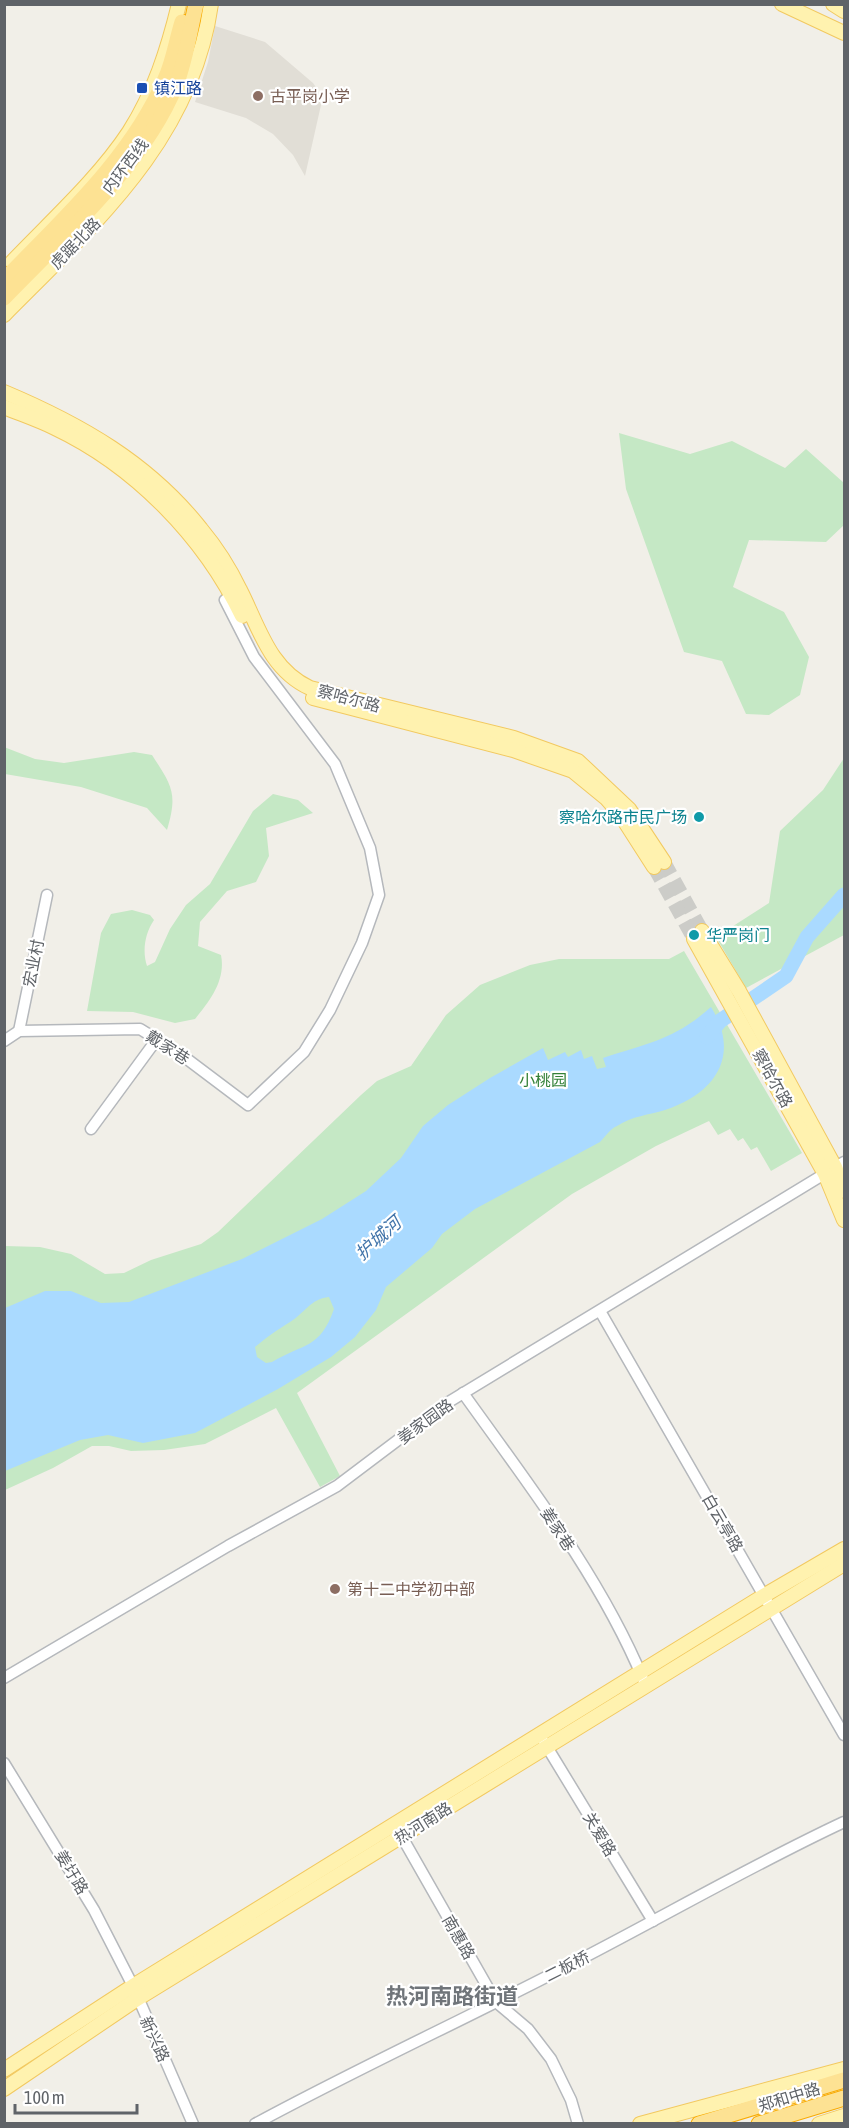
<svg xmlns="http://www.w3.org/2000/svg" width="849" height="2128" font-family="'Asap Condensed','Noto Sans SC',sans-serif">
<rect width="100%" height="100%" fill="#f1efe8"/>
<path fill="#e1ded6" d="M215 26 265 42 313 83 318 90 321 105 305 176 293 155 273 134 246 118 195 102 208 62Z"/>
<g fill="#c5e8c5">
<path d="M619 433 690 454 732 441 785 468 806 449 844 483V525L826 542 749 540 733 587 784 612 809 657 800 695 769 715 746 714 722 661 684 652 626 489Z"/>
<path d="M4 747 35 759 64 763 134 752 152 755C172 786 178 793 167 830L147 808 81 787 5 774Z"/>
<path d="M844 758V935L746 988 716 937 769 903 780 831 823 790Z"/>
<path d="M273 794 298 800 313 813 266 828 269 856 256 882 227 891 200 922 198 946 221 955C226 980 210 1001 195 1019L175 1023 133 1012 87 1011 101 933 111 914 132 910 150 915 154 920C145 933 142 951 147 966L155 962 170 929 186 905 210 884 253 811Z"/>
<path d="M684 951 802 1153 771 1171 757 1147 751 1150 743 1138 738 1141 730 1129 718 1135 709 1121 656 1146 572 1194 297 1393 340 1476 320 1487 276 1408 205 1444 164 1450 131 1451 109 1446H92L53 1468 5 1490V1246L40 1247 71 1254 105 1274 124 1273 151 1260 201 1244 218 1232 361 1095 377 1081 411 1066 446 1015 480 985 530 965 559 959H669Z"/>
</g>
<path fill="#aadaff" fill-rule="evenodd" d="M711 1007C741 1055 716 1093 665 1110 649 1115 632 1116 617 1126 610 1129 605 1137 600 1142L475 1209 442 1234 432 1248 386 1287 376 1310 355 1337 331 1357 278 1389 195 1433 143 1443 108 1435 80 1440 5 1471V1308L45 1291H71L101 1303 129 1302 242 1259 322 1219 366 1191 401 1158 423 1126 448 1105 490 1078 543 1048 548 1060 565 1052 568 1057 581 1050 584 1059 592 1056 597 1069 606 1067 603 1058C648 1043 674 1040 711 1007ZM329 1297 334 1309C320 1349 304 1343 272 1362L266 1363 257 1357 255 1347C267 1337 277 1330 290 1322 305 1313 310 1299 329 1297Z"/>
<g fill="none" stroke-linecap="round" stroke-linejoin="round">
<path stroke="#aadaff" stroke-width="15" d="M707 1037 720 1021 786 976 807 937 844 895"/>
<g stroke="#ccccc8" stroke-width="14" stroke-dasharray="14 7" stroke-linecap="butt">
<path d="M664 862 702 931"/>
<path d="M654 867 694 939"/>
</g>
<g stroke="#b5b8bc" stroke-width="13">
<g id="minor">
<path d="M19 1031 47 895"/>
<path d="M4 1041 19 1031 140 1029 179 1053 248 1105 304 1052 330 1010 362 943 379 895 370 848 335 764 254 657 225 600 237 591"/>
<path d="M91 1129 157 1039"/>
<path d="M600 1311 844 1735"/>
<path d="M463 1393C528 1484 600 1576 643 1679"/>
<path d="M4 1678 228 1546 337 1486 447 1403 844 1162"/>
<path d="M544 1742 653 1921"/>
<path d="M4 1763 94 1910 133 1986 193 2124"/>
<path d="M398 1830 496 2002 528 2029 551 2059 571 2100 578 2124"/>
<path d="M255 2124C362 2066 472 2016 579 1960 668 1914 754 1864 844 1822"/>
</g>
</g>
<g stroke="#f2c960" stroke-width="16">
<g id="major">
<path d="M782 4 844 33"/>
<path d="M833 4 844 11"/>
<path d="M12 262C50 222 98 179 129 132 154 93 168 49 179 4"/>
<path d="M4 315C95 223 192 139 211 4"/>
<path d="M4 392C80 424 149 463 201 529 216 547 230 569 240 590 259 627 269 669 310 688L514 738 578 761 629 809 664 862"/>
<path d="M4 407C21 414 39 420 55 428 135 466 204 537 242 616"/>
<path d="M313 698 513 750 573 771 606 798 620 814 654 867"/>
<path d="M702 931 739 991 835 1167 844 1191"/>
<path d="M694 939 825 1174 844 1220"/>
<path d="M4 2070 133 1986 765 1595 844 1549"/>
<path d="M4 2089 137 1999 844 1564"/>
<path d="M640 2124 844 2069"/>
<path d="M819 2124 844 2116"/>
</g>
</g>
<g stroke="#f9ab00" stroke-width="17">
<g id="highway">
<path d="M4 280C63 219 131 158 165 79 173 62 176 41 182 22"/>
<path d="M4 298C63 237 145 163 176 85 186 60 190 30 196 4"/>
<path d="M699 2124 844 2080"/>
<path d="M759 2124 844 2098"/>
</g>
</g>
<use href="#minor" stroke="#fff" stroke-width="10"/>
<use href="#major" stroke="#fff2af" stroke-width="14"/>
<use href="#highway" stroke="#fde293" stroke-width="15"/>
</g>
<rect fill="#1a4fb4" stroke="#fff" stroke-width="2" x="136" y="82" width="12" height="12" rx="3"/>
<g fill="#8d6e63" stroke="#fff" stroke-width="2">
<circle cx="258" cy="96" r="6"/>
<circle cx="335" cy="1589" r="6"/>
</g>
<g fill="#0f9aa8" stroke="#fff" stroke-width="2">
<circle cx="699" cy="817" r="6"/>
<circle cx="694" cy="935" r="6"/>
</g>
<g text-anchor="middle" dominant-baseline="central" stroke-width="4.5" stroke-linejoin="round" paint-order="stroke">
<g font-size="16" fill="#164399" stroke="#fff" text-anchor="start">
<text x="154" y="88">镇江路</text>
</g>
<g font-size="16" fill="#785e54" stroke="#fff" text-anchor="start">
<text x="270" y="96">古平岗小学</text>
<text x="347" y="1589">第十二中学初中部</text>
</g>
<g font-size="16" fill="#5f6368" stroke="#fff">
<text transform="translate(125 166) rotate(-53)">内环西线</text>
<text transform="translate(75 243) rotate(-46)">虎踞北路</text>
<text transform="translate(349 698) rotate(15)">察哈尔路</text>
<text transform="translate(33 963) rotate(-79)">宏业村</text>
<text transform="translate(168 1047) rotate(33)">戴家巷</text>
<text transform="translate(773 1078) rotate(61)">察哈尔路</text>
<text transform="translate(425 1421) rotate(-36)">姜家园路</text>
<text transform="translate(723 1523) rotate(60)">白云亭路</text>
<text transform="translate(558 1529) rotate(57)">姜家巷</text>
<text transform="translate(423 1823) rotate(-32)">热河南路</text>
<text transform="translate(600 1834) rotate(59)">关爱路</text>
<text transform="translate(72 1872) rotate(59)">姜圩路</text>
<text transform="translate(459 1937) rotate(60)">南惠路</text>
<text transform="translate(567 1966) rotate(-27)">二板桥</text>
<text transform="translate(155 2039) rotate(65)">新兴路</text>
<text transform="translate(789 2097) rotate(-17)">郑和中路</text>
</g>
<g font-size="16" fill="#0d838f" stroke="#fff" text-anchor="end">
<text x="687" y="817">察哈尔路市民广场</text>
<text x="706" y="935" text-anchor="start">华严岗门</text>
</g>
<g font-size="16" fill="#348238" stroke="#fff">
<text x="543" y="1080">小桃园</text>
</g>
<g font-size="18" font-style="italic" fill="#4174aa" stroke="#fff">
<text transform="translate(378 1238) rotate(-42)">护城河</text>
</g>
<g font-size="22" font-weight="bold" fill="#70757a" stroke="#fff">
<text x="452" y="1996">热河南路街道</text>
</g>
</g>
<rect width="849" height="2128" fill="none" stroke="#5f6368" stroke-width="12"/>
<path d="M15 2104v9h122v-9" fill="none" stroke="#5f6368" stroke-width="3"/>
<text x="24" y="2104" font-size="18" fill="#5f6368" stroke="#ffffff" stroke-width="4.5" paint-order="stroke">100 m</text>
</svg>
